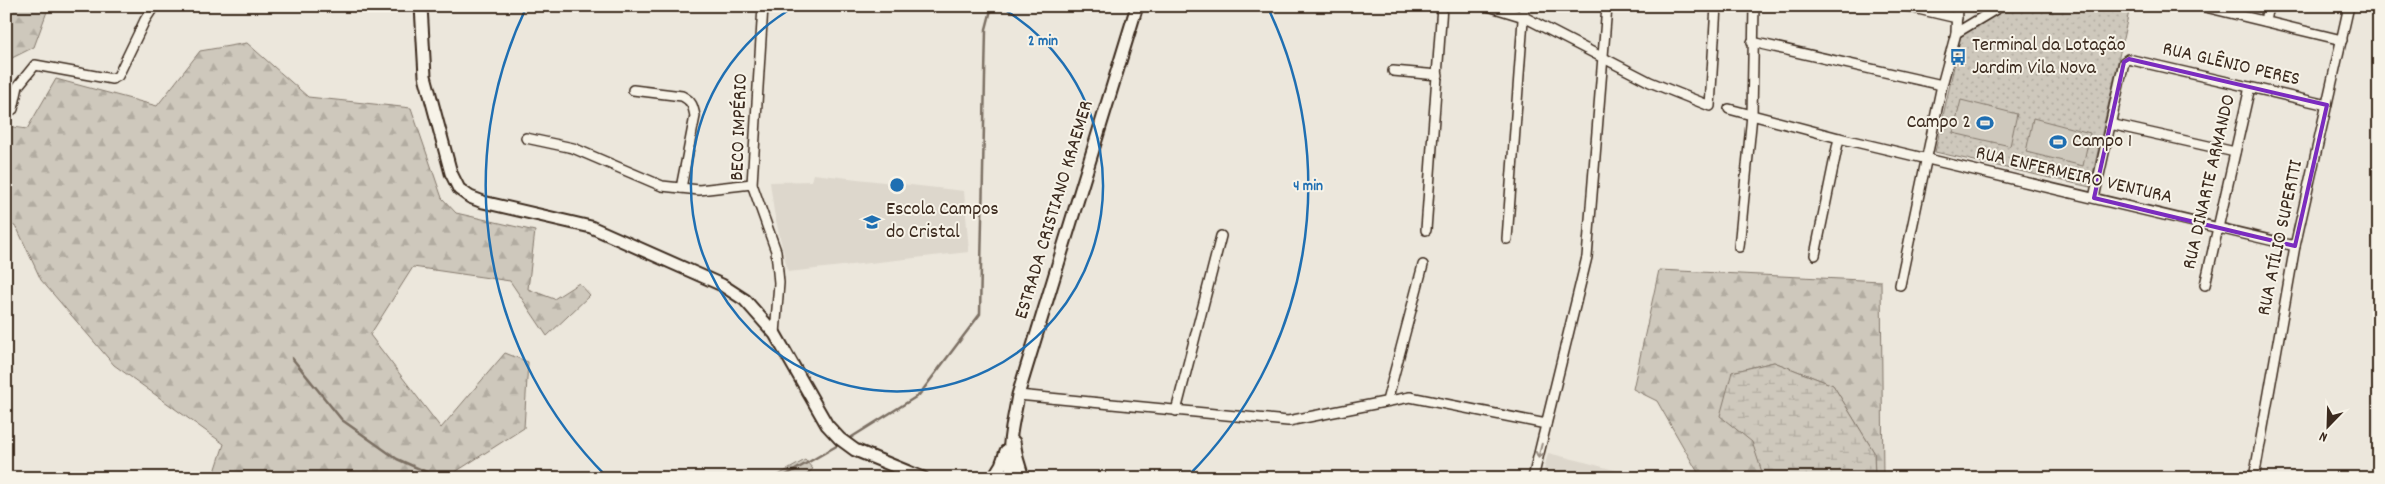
<svg xmlns="http://www.w3.org/2000/svg" width="2385" height="484" font-family="Dekko,sans-serif">
<defs>
<pattern id="forest-firs" width="22" height="20" patternUnits="userSpaceOnUse" patternTransform="scale(1.25)"><rect width="22" height="20" fill="#cec8bc"/><path d="M5 1l3.5 6h-7zM16 11l3.5 6h-7z" fill="#b2aca1"/></pattern>
<pattern id="wetland-marsh" width="20" height="14" patternUnits="userSpaceOnUse" patternTransform="scale(1.25)"><rect width="20" height="14" fill="#cec8bc"/><path d="M1 5h8M5 5V1M11 12h8M15 12V8" fill="none" stroke="#b2aca1"/></pattern>
<pattern id="park-dots" width="8" height="8" patternUnits="userSpaceOnUse" patternTransform="scale(1.25)"><rect width="8" height="8" fill="#cec8bc"/><path d="M2 2h.1M6 6h.1" fill="none" stroke="#b2aca1" stroke-width="1.8" stroke-linecap="round"/></pattern>
</defs>
<rect width="100%" height="100%" fill="#ece7dc"/>
<filter id="ink" filterUnits="userSpaceOnUse"><feTurbulence type="fractalNoise" baseFrequency=".02" numOctaves="2"/><feDisplacementMap in="SourceGraphic" scale="10" xChannelSelector="R" yChannelSelector="G"/><feConvolveMatrix kernelMatrix="1 2 1 2 8 2 1 2 1" color-interpolation-filters="sRGB"/></filter>
<g filter="url(#ink)">
<g fill="#ddd7cc">
<path d="M813 174 964 191 969 252 788 272 774 212 770 182 811 181Z"/>
<path d="M1548 453 1577 460 1644 478H1542Z"/>
</g>
<g fill="url(#forest-firs)" stroke="#84796d">
<path d="M6 6H49L34 47 6 61Z"/>
<path d="M247 43 308 97 411 108 442 198 456 213 535 231 528 289 554 299 579 283 590 295 547 336 510 281 413 267 370 335 441 428 505 353 528 362 524 428 446 478H213L224 444 114 365 41 280 17 228 6 220V126L27 129 56 79 157 106 200 51Z"/>
<path d="M1659 270 1881 281 1883 478H1875L1874 452 1833 385 1774 362 1732 372 1764 478H1701L1657 401 1633 389Z"/>
<path d="M805 460 813 469 802 478H773Z"/>
</g>
<path fill="url(#wetland-marsh)" stroke="#84796d" d="M1774 362 1833 385 1874 452 1875 478H1764L1752 442 1720 416 1732 372Z"/>
<path fill="url(#park-dots)" stroke="#84796d" d="M2009 6 2130 7 2090 187 1935 152 1961 35Z"/>
<g fill="#cec8bc" stroke="#84796d">
<path d="M1961 100 2017 114 2010 146 1953 133Z"/>
<path d="M2033 118 2090 133 2083 166 2026 152Z"/>
</g>
<g fill="none" stroke-linecap="round" stroke-linejoin="round">
<g stroke="#7c7064" stroke-width="2.5">
<path d="M292 358 342 420 397 459 440 478"/>
<path d="M847 440 919 395 980 314 986 29 992 6"/>
<path d="M781 478 840 444"/>
</g>
<g stroke="#3b2a1e" stroke-width="12">
<g id="minor">
<path d="M763 6 752 184 776 251 779 283 775 334"/>
<path d="M1488 6 1524 17 1650 82 1710 106 1716 6"/>
<path d="M1905 6 1957 18"/>
<path d="M2201 6 2342 40"/>
<path d="M2265 21 2268 6"/>
<path d="M1956 33 2001 6"/>
<path d="M1752 42 1942 85"/>
<path d="M1393 71 1438 75"/>
<path d="M633 90 682 96C692 101 693 106 695 116L681 188"/>
<path d="M1729 109 1839 138 2295 246"/>
<path d="M6 113 13 109 18 86 35 65 112 79 118 76 145 20 154 6"/>
<path d="M2110 124 2235 152"/>
<path d="M526 138 573 148 662 186 699 190 752 184"/>
<path d="M2094 198 2124 62 2128 59 2327 105"/>
<path d="M1426 230 1442 6"/>
<path d="M1507 239 1524 6"/>
<path d="M1739 247 1752 115 1754 6"/>
<path d="M1815 255 1839 138"/>
<path d="M1900 285 1942 85 1956 33 1957 6"/>
<path d="M2205 285 2250 87"/>
<path d="M1018 395 1288 421 1410 397 1546 424"/>
<path d="M1387 401 1423 265"/>
<path d="M1176 411 1221 236"/>
<path d="M1533 478 1587 257 1607 6"/>
<path d="M2254 478 2295 246 2349 6"/>
</g>
</g>
<g stroke="#3b2a1e" stroke-width="15">
<g id="major">
<path d="M421 6 425 76 451 173 459 189 470 197 483 202 591 227 722 285 745 300 775 334 827 425 840 439 855 450 923 478"/>
<path d="M1014 442 1017 458 1023 478"/>
<path d="M993 478 1001 465 1006 451"/>
<path d="M1013 478C1005 446 1013 426 1018 395L1137 6"/>
</g>
</g>
<use href="#minor" stroke="#f7f3e8" stroke-width="9"/>
<use href="#major" stroke="#f7f3e8" stroke-width="11"/>
</g>
<defs><path id="oneway-shaft" d="M-6 0H5M1.5-3L5.5 0L1.5 3" fill="none" stroke-width="1.6" stroke-linecap="round" stroke-linejoin="round" transform="scale(1.25)"/></defs>
<use stroke="#998e83" href="#oneway-shaft" transform="translate(1540 451) rotate(104)"/>
</g>
<path fill="none" stroke="#7b2cbf" stroke-width="4" stroke-linejoin="round" d="M2129 59 2327 105 2295 246 2094 198 2124 62Z"/>
<g fill="none" stroke="#1f6fb2" stroke-width="2.5">
<path d="M1000 7A206 206 0 1 1 794 7"/>
<path d="M606 476A411 411 0 0 1 526 8M1268 8A411 411 0 0 1 1188 476"/>
</g>
<defs>
<g id="bus-bare" transform="scale(1.35)"><path d="M-5-6H5V4H4V6H2V4H-2V6H-4V4H-5ZM-3.5-4V0h7V-4ZM-3.5 1.2v1.5H-2V1.2ZM2 1.2v1.5H3.5V1.2Z" fill="#1f6fb2" stroke="#f7f3e8" stroke-width="2.5" paint-order="stroke"/></g>
<g id="stadium-bare" transform="scale(1.35)"><path d="M0-5a6.5 5 0 1 0 0 10a6.5 5 0 1 0 0-10ZM-3.5-1.8h7v3.6h-7Z" fill="#1f6fb2" stroke="#f7f3e8" stroke-width="2.5" paint-order="stroke"/></g>
<g id="school-bare" transform="scale(1.35)"><path d="M0-5L7-2L0 1L-7-2ZM-4 1L0 2.5L4 1V4Q0 6-4 4Z" fill="#1f6fb2" stroke="#f7f3e8" stroke-width="2.5" paint-order="stroke"/></g>
</defs>
<g fill-rule="evenodd">
<use href="#bus-bare" x="1958" y="57"/>
<use href="#stadium-bare" x="1985" y="123"/>
<use href="#stadium-bare" x="2058" y="142"/>
<use href="#school-bare" x="872" y="222"/>
</g>
<g text-anchor="middle" dominant-baseline="central" stroke-width="4" stroke-linejoin="round" paint-order="stroke">
<g font-size="20" fill="#3b2a1e" stroke="#f7f3e8" text-anchor="start">
<text x="1972" y="46">Terminal da Lotação<tspan x="1972" dy="23">Jardim Vila Nova</tspan></text>
<text x="1971" y="123" text-anchor="end">Campo 2</text>
<text x="2072" y="142">Campo 1</text>
<text x="886" y="210">Escola Campos<tspan x="886" dy="23">do Cristal</tspan></text>
</g>
<g font-size="20" fill="#3b2a1e" stroke="#f7f3e8">
<text transform="translate(2231 65) rotate(13)">RUA GLÊNIO PERES</text>
<text transform="translate(740 127) rotate(-88)">BECO IMPÉRIO</text>
<text transform="translate(2074 176) rotate(13)">RUA ENFERMEIRO VENTURA</text>
<text transform="translate(2210 182) rotate(-77)">RUA DINARTE ARMANDO</text>
<text transform="translate(1055 210) rotate(-73)">ESTRADA CRISTIANO KRAEMER</text>
<text transform="translate(2281 238) rotate(-78)">RUA ATÍLIO SUPERTTI</text>
</g>
</g>
<circle cx="897" cy="185" r="8" fill="#1f6fb2" stroke="#f7f3e8" stroke-width="2.5"/>
<g font-size="15" text-anchor="middle" font-weight="bold" fill="#1f6fb2" stroke="#f7f3e8" stroke-width="4" stroke-linejoin="round" paint-order="stroke">
<text x="1043" y="45">2 min</text>
<text x="1308" y="190">4 min</text>
</g>
<rect width="2385" height="484" fill="none" stroke="#f7f3e8" stroke-width="25"/>
<rect x="12" y="12" width="2360" height="459" fill="none" stroke="#3b2a1e" stroke-width="2" filter="url(#ink)"/>
<g transform="translate(2328 426) rotate(203)" stroke="#f7f3e8" stroke-width="4" paint-order="stroke">
<path d="M0-4L9 19L0 12L-9 19Z" fill="#3b2a1e"/>
<text y="-8" font-size="14" font-weight="bold" text-anchor="middle" fill="#3b2a1e">N</text>
</g>
</svg>
